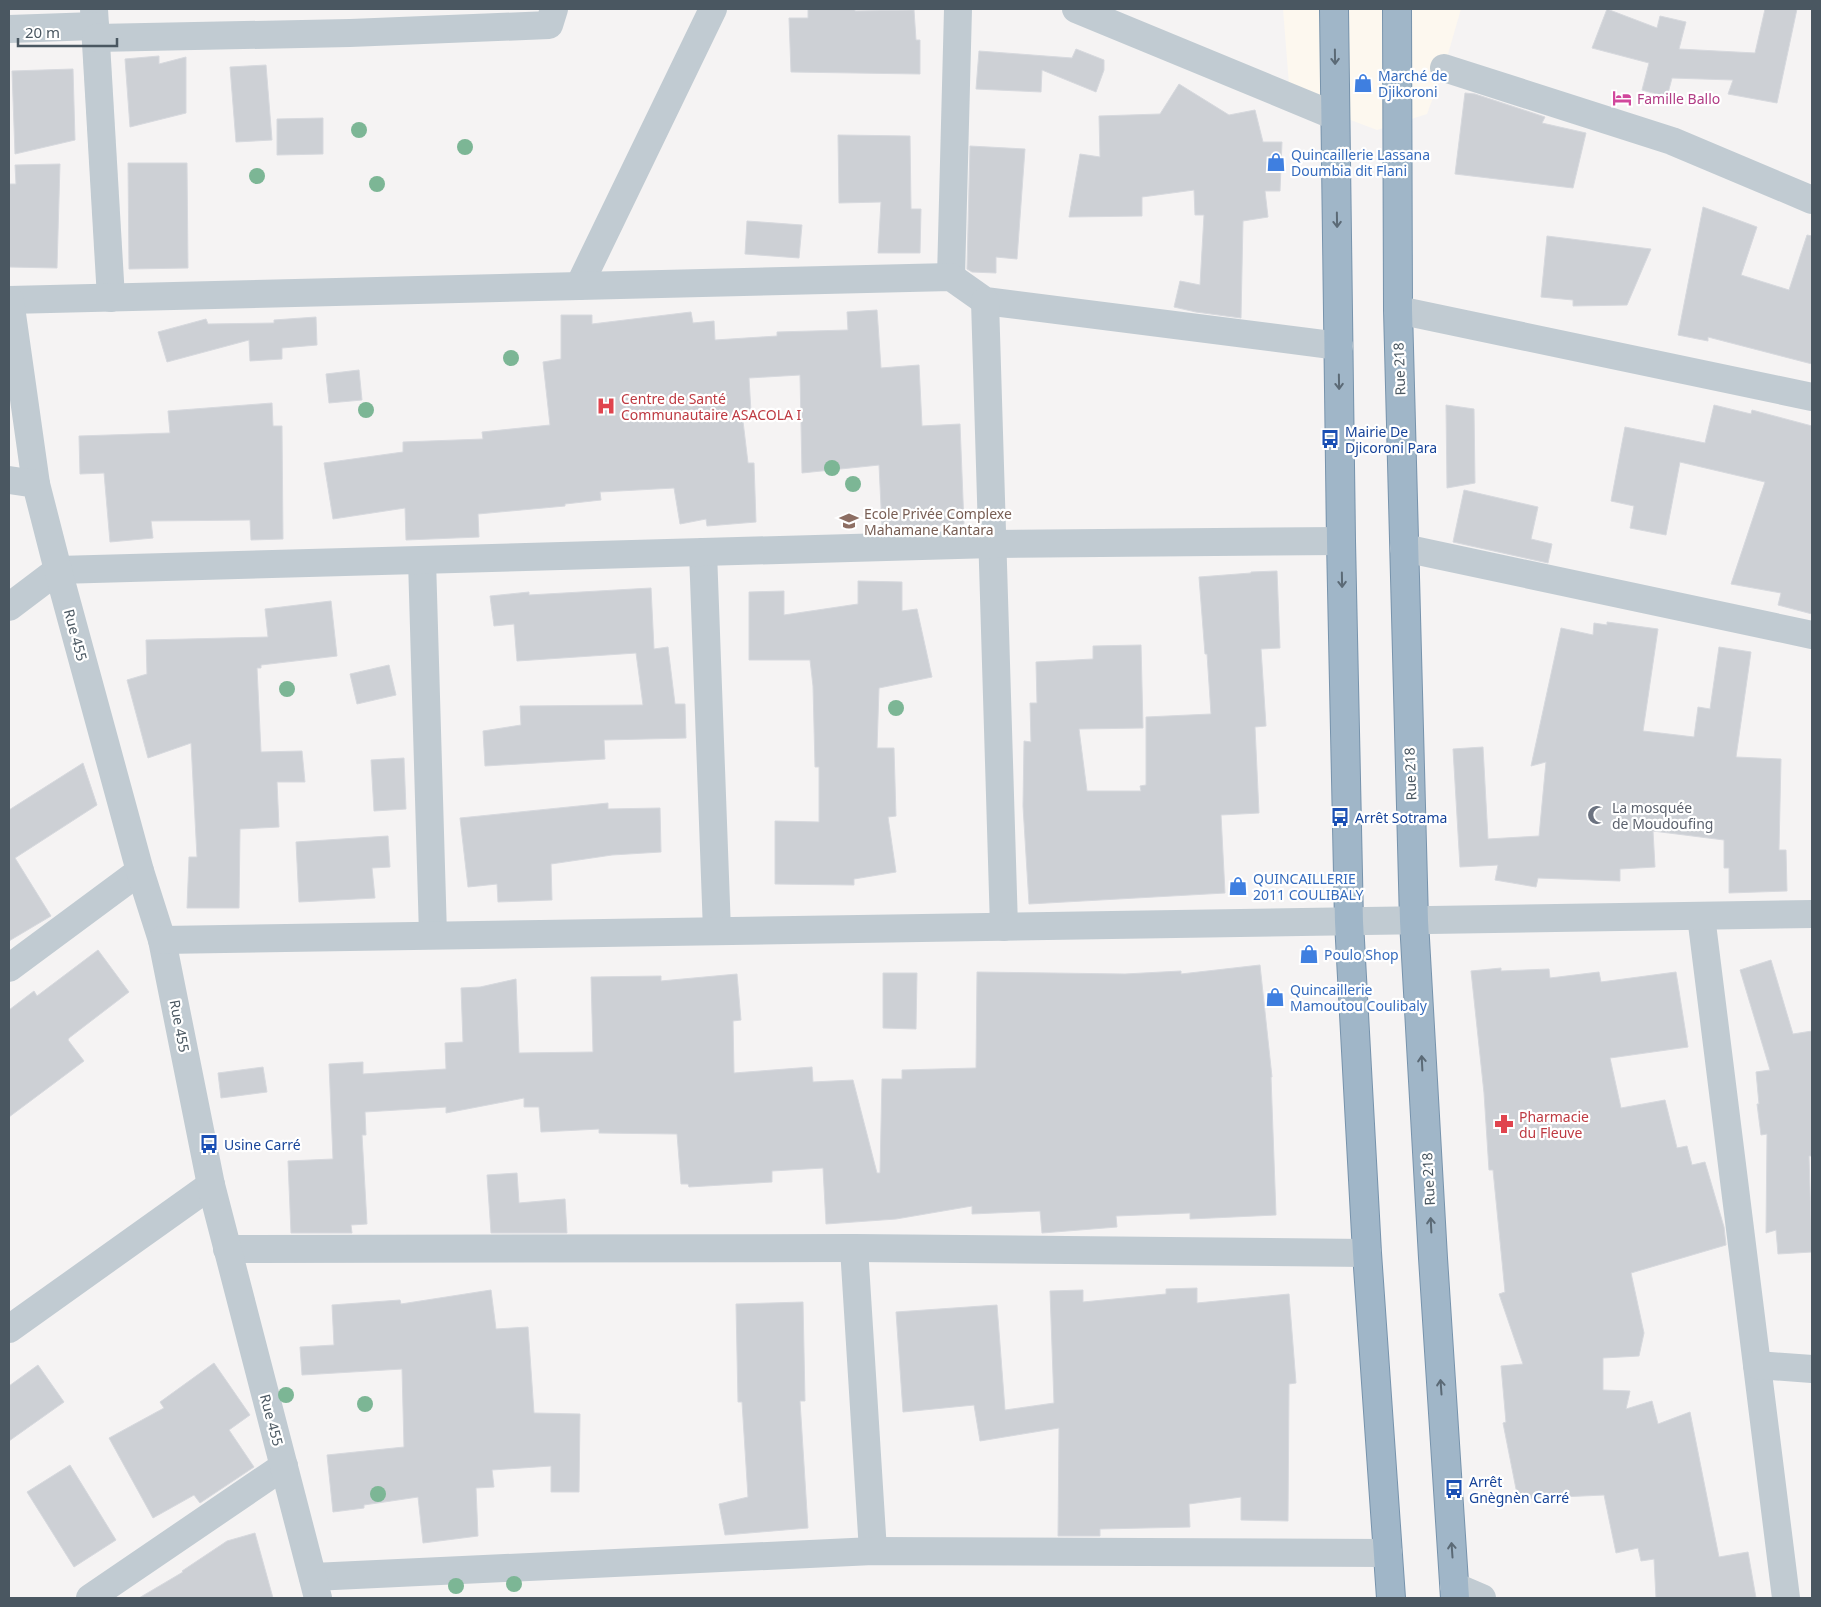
<svg xmlns="http://www.w3.org/2000/svg" width="1821" height="1607" font-family="'Noto Sans',sans-serif">
<rect width="100%" height="100%" fill="#f5f3f3"/>
<path fill="#fdf8ef" d="M1283 9H1461L1444 68 1427 114 1377 130 1290 97Z"/>
<g fill="#cdd0d5" stroke="#d7d9de">
<path d="M808 9H855V11L914 10 916 40H920V74L791 72 789 18H808Z"/>
<path d="M1607 9 1657 28 1660 16 1686 22 1679 49 1755 53 1765 9H1797L1777 103 1728 94 1733 80 1672 78 1667 97 1642 90 1649 63 1592 48Z"/>
<path d="M1076 49 1104 60V70L1096 92 1042 70 1041 92 976 89 979 51 1072 58Z"/>
<path d="M159 56V64L186 57V113L130 127 125 59Z"/>
<path d="M266 65 272 140 236 142 230 67Z"/>
<path d="M73 69 75 140 15 154 12 71Z"/>
<path d="M1179 84 1229 115 1255 110 1263 142H1282L1280 191H1265L1268 217 1243 221 1241 318 1196 312 1174 307 1180 281 1200 285 1204 215H1195L1194 190 1142 197V216L1069 217 1080 154 1100 157 1099 116 1160 114Z"/>
<path d="M1465 93 1475 94 1545 117 1542 123 1586 133 1573 188 1455 174Z"/>
<path d="M323 118V154L277 155V119Z"/>
<path d="M838 135 910 136 911 209H921L920 253H878L881 202 839 203Z"/>
<path d="M970 146 1025 149 1017 259 996 257V273L972 272 967 269Z"/>
<path d="M128 163H187L188 268 129 269Z"/>
<path d="M60 164 57 268 9 267V184H16L15 165Z"/>
<path d="M1703 207 1757 227 1741 275 1789 290 1807 235 1812 236V364L1708 337V341L1678 335Z"/>
<path d="M747 221 802 225 799 258 745 254Z"/>
<path d="M1547 236 1651 249 1627 305 1573 306V300L1541 297Z"/>
<path d="M877 310 881 368 919 365 922 426 960 424 964 524 882 528 879 465 802 473 800 375 749 378 751 412 742 413 748 463H754L756 522 707 526 706 519 680 524 674 488 600 492 601 500 565 504V506L478 514 479 537 406 540 405 508 333 519 324 463 403 452V442L483 439 482 432 550 425 543 362 561 359V315H592V324L691 312 693 323 714 321 715 340 777 336V332L848 330 847 312Z"/>
<path d="M316 317 317 345 282 348V359L250 361 249 340 167 362 158 332 206 319 208 324 274 323V320Z"/>
<path d="M359 370 362 400 329 403 326 374Z"/>
<path d="M272 403 273 426H282L283 539 251 540 250 520 151 521 153 538 110 542 104 473 80 474 79 436 170 433 168 411Z"/>
<path d="M1446 405 1474 409 1475 483 1447 488Z"/>
<path d="M1714 405 1751 414 1752 410 1812 426V614L1778 605 1781 593 1731 584 1765 482 1680 462 1666 535 1630 528 1634 506 1611 501 1625 427 1705 443Z"/>
<path d="M1464 490 1538 507 1531 539 1552 544 1548 563 1453 542Z"/>
<path d="M1277 571 1280 648 1261 649 1266 726 1255 727 1259 813 1221 815 1225 893 1029 904 1023 806 1024 741 1031 742 1030 703H1037L1036 662 1093 659V646L1141 645 1143 728 1079 729 1087 791H1141L1140 786 1146 785V717L1211 714 1207 654H1205L1199 577 1251 573V572Z"/>
<path d="M858 581 902 582V611L917 609 932 677 879 688 877 748H894L896 816 888 817 896 872 854 879V885L775 884V821L819 822V767H815L813 686 810 660H749V592L784 591V615L858 604Z"/>
<path d="M651 588 654 649 668 647 675 704H685L686 738 604 740 605 759 485 766 483 731 521 725 520 706 643 705 636 653 517 661 514 624 494 626 490 596 529 592V595Z"/>
<path d="M331 601 337 656 261 665V668H257L261 752 302 751 305 782H277L279 827 240 829 239 908H187L189 857H197L191 743 148 758 127 680 147 674 146 640 268 637 265 609Z"/>
<path d="M1607 622 1658 629 1643 731 1694 737 1698 707 1710 709 1719 647 1751 652 1736 757 1781 759 1779 850H1786L1787 891 1729 893V868H1724V840L1653 831 1655 867 1620 869V881L1538 878 1536 887 1495 880 1498 865 1460 867 1453 749 1483 747 1488 839 1539 836 1546 762 1531 766 1561 628 1593 635 1594 623 1607 625Z"/>
<path d="M389 665 396 695 357 704 350 674Z"/>
<path d="M404 758 406 809 374 811 371 760Z"/>
<path d="M83 763 97 805 15 858 51 916 9 941V810Z"/>
<path d="M608 803V809L660 808 661 852 612 855 551 864 552 900 498 902 497 884 468 887 460 818Z"/>
<path d="M388 836 390 867 372 868 375 898 299 902 296 842Z"/>
<path d="M98 950 129 992 69 1038 68 1040 84 1061 9 1117V1010L34 991 37 996Z"/>
<path d="M1771 960 1793 1034 1812 1031V1156H1809L1812 1252 1778 1254 1776 1230 1766 1233 1767 1134 1761 1135 1757 1104H1759L1756 1072 1770 1070 1740 970Z"/>
<path d="M1260 965 1272 1077H1271L1276 1215 1190 1219V1213L1116 1216 1117 1227 1042 1233 1040 1211 972 1214V1206L896 1219 826 1224 823 1168 772 1171V1182L689 1187 688 1184H681L677 1134 599 1133V1129L541 1132 539 1107H524V1098L446 1113V1107L365 1112 366 1135H362L367 1224 351 1225 352 1233H291L288 1161 333 1159 329 1064 363 1062V1074L446 1069 445 1043 463 1042 461 988 480 987 516 979 519 1053 593 1052 591 977 661 976V981L737 974 741 1020 733 1021 734 1073 812 1067 813 1082 853 1080 877 1173H880L882 1079H902V1070L976 1068 977 972 1125 974 1181 971V974Z"/>
<path d="M1501 968V971L1549 969 1550 978 1599 972 1601 982 1676 972 1688 1047 1610 1058 1621 1108 1665 1100 1677 1148 1687 1146 1692 1165 1705 1162 1724 1227 1726 1245 1631 1273 1644 1333 1639 1356 1603 1358V1390L1630 1391 1626 1409 1652 1401 1658 1424 1690 1412 1719 1557 1748 1552 1756 1598H1656L1654 1559 1641 1561 1638 1548 1616 1553 1604 1495 1518 1499 1503 1423 1506 1422 1501 1366 1523 1364 1499 1294 1505 1292 1493 1170H1489L1484 1093 1471 971Z"/>
<path d="M883 973H917L916 1029 883 1028Z"/>
<path d="M263 1067 267 1092 221 1098 218 1073Z"/>
<path d="M517 1173 519 1203 565 1199 567 1233H491L487 1175Z"/>
<path d="M1197 1288V1303L1289 1294 1296 1383 1289 1384 1288 1521 1241 1520V1497L1189 1504 1190 1527 1100 1529V1536H1058L1059 1428 980 1441 974 1405 903 1412 896 1312 997 1305 1005 1410 1054 1403 1050 1291 1083 1290V1302L1166 1294V1289Z"/>
<path d="M491 1290 496 1329 528 1327 534 1413 580 1414 579 1492H551V1466L492 1470 494 1487 476 1488 478 1536 423 1543 418 1497 364 1505V1508L333 1512 327 1455 404 1447 402 1369 302 1375 300 1347 334 1345 332 1305 400 1300 401 1304Z"/>
<path d="M803 1302 805 1401H800L808 1528 725 1535 719 1504 748 1497 742 1402H738L736 1304Z"/>
<path d="M214 1363 250 1415 229 1430 254 1467 200 1503 194 1495 153 1518 109 1438 164 1408 160 1402Z"/>
<path d="M38 1365 64 1402 9 1441V1386Z"/>
<path d="M70 1465 116 1540 74 1567 27 1492Z"/>
<path d="M255 1533 273 1598H139L183 1572 182 1571 227 1541Z"/>
</g>
<g fill="none" stroke-linecap="round" stroke-linejoin="round">
<g stroke="#7793ac" stroke-width="30">
<g id="trunk">
<path d="M1334 9 1341 541 1349 922 1367 1253 1391 1598"/>
<path d="M1397 9 1398 310 1414 921 1433 1258 1455 1598"/>
</g>
</g>
<g stroke="#c1cbd2" stroke-width="28">
<path d="M94 9 111 298"/>
<path d="M1076 9 1335 116"/>
<path d="M9 29 95 26"/>
<path d="M96 38 350 33 549 25 554 9"/>
<path d="M1444 68 1672 141 1812 200"/>
<path d="M951 277 958 9"/>
<path d="M579 286 713 9"/>
<path d="M9 300 951 277 985 301 1339 346"/>
<path d="M10 300 36 484"/>
<path d="M985 301 1004 927"/>
<path d="M1398 310 1812 397"/>
<path d="M1404 548 1812 635"/>
<path d="M703 552 717 931"/>
<path d="M422 560 433 935"/>
<path d="M9 607 58 570 993 544 1341 541"/>
<path d="M1701 916 1786 1598"/>
<path d="M9 968 140 871"/>
<path d="M854 1248 873 1551"/>
<path d="M227 1249 854 1248 1367 1253"/>
<path d="M9 1329 211 1185"/>
<path d="M1757 1365 1812 1369"/>
<path d="M313 1577 873 1551 1388 1553"/>
<path d="M1454 1586 1482 1598"/>
<path d="M90 1598 284 1466"/>
</g>
<g stroke="#c1cbd2" stroke-width="28">
<path d="M9 480 36 484 58 570 140 871 162 940 211 1185 318 1598"/>
<path d="M162 940 1812 914"/>
</g>
<use href="#trunk" stroke="#a0b6c8" stroke-width="28"/>
</g>
<g fill="#7cb695">
<circle cx="359" cy="130" r="8"/>
<circle cx="465" cy="147" r="8"/>
<circle cx="257" cy="176" r="8"/>
<circle cx="377" cy="184" r="8"/>
<circle cx="511" cy="358" r="8"/>
<circle cx="366" cy="410" r="8"/>
<circle cx="832" cy="468" r="8"/>
<circle cx="853" cy="484" r="8"/>
<circle cx="287" cy="689" r="8"/>
<circle cx="896" cy="708" r="8"/>
<circle cx="286" cy="1395" r="8"/>
<circle cx="365" cy="1404" r="8"/>
<circle cx="378" cy="1494" r="8"/>
<circle cx="514" cy="1584" r="8"/>
<circle cx="456" cy="1586" r="8"/>
</g>
<defs><path id="oneway-shaft" d="M-6 0H5M1.5-3L5.5 0L1.5 3" fill="none" stroke-width="1.6" stroke-linecap="round" stroke-linejoin="round" transform="scale(1.25)"/></defs>
<g stroke="#5b6a76">
<use href="#oneway-shaft" transform="translate(1335 57) rotate(89)"/>
<use href="#oneway-shaft" transform="translate(1337 220) rotate(89)"/>
<use href="#oneway-shaft" transform="translate(1339 382) rotate(89)"/>
<use href="#oneway-shaft" transform="translate(1342 580) rotate(89)"/>
<use href="#oneway-shaft" transform="translate(1422 1063) rotate(-93)"/>
<use href="#oneway-shaft" transform="translate(1431 1225) rotate(-93)"/>
<use href="#oneway-shaft" transform="translate(1441 1387) rotate(-94)"/>
<use href="#oneway-shaft" transform="translate(1452 1550) rotate(-94)"/>
</g>
<defs>
<g id="shop-bare" transform="scale(1.5)"><path d="M-5-2.5h2.3a2.7 3.5 0 0 1 5.4 0H5L5.5 6h-11ZM-1.5-2.5h3a1.5 2.3 0 0 0-3 0Z" fill="#3f7fe0" stroke="#fff" stroke-width="2.5" paint-order="stroke"/></g>
<g id="hotel-bare" transform="scale(1.5)"><path d="M-6-4.5h1.5V1H6V5H4.5V3h-9V5H-6ZM-4 0a1.8 1.8 0 1 1 3.6 0ZM.5 0V-2.5h3Q6-2.5 6 0Z" fill="#d1479c" stroke="#fff" stroke-width="2.5" paint-order="stroke"/></g>
<g id="hospital-bare" transform="scale(1.5)"><path d="M-5-5h3v3.5h4V-5h3V5h-3V1.5h-4V5h-3Z" fill="#e0444e" stroke="#fff" stroke-width="2.5" paint-order="stroke"/></g>
<g id="bus-bare" transform="scale(1.5)"><path d="M-5-6H5V4H4V6H2V4H-2V6H-4V4H-5ZM-3.5-4V0h7V-4ZM-3.5 1.2v1.5H-2V1.2ZM2 1.2v1.5H3.5V1.2Z" fill="#1a4fb4" stroke="#fff" stroke-width="2.5" paint-order="stroke"/></g>
<g id="school-bare" transform="scale(1.5)"><path d="M0-5L7-2L0 1L-7-2ZM-4 1L0 2.5L4 1V4Q0 6-4 4Z" fill="#8d6e63" stroke="#fff" stroke-width="2.5" paint-order="stroke"/></g>
<g id="mosque-bare" transform="scale(1.5)"><path d="M3.5-4.9A6 6 0 1 0 3.5 4.9A5 5 0 1 1 3.5-4.9Z" fill="#6b7280" stroke="#fff" stroke-width="2.5" paint-order="stroke"/></g>
<g id="pharmacy-bare" transform="scale(1.5)"><path d="M-2-6h4v4h4v4h-4v4h-4v-4h-4v-4h4Z" fill="#e0444e" stroke="#fff" stroke-width="2.5" paint-order="stroke"/></g>
</defs>
<g fill-rule="evenodd">
<use href="#shop-bare" x="1363" y="83"/>
<use href="#hotel-bare" x="1622" y="98"/>
<use href="#shop-bare" x="1276" y="162"/>
<use href="#hospital-bare" x="606" y="406"/>
<use href="#bus-bare" x="1330" y="439"/>
<use href="#school-bare" x="849" y="521"/>
<use href="#mosque-bare" x="1597" y="815"/>
<use href="#bus-bare" x="1340" y="817"/>
<use href="#shop-bare" x="1238" y="886"/>
<use href="#shop-bare" x="1309" y="954"/>
<use href="#shop-bare" x="1275" y="997"/>
<use href="#pharmacy-bare" x="1504" y="1124"/>
<use href="#bus-bare" x="209" y="1144"/>
<use href="#bus-bare" x="1454" y="1489"/>
</g>
<g text-anchor="middle" dominant-baseline="central" stroke-width="4.5" stroke-linejoin="round" paint-order="stroke">
<g font-size="14" fill="#366cbe" stroke="#fff" text-anchor="start">
<text x="1378" y="75">Marché de<tspan x="1378" dy="16">Djikoroni</tspan></text>
<text x="1291" y="154">Quincaillerie Lassana<tspan x="1291" dy="16">Doumbia dit Flani</tspan></text>
<text x="1253" y="878">QUINCAILLERIE<tspan x="1253" dy="16">2011 COULIBALY</tspan></text>
<text x="1324" y="954">Poulo Shop</text>
<text x="1290" y="989">Quincaillerie<tspan x="1290" dy="16">Mamoutou Coulibaly</tspan></text>
</g>
<g font-size="14" fill="#b23c85" stroke="#fff" text-anchor="start">
<text x="1637" y="98">Famille Ballo</text>
</g>
<g font-size="14" fill="#4a5761" stroke="#fff">
<text transform="translate(1399 369) rotate(-92)">Rue 218</text>
<text transform="translate(76 635) rotate(75)">Rue 455</text>
<text transform="translate(1410 774) rotate(-92)">Rue 218</text>
<text transform="translate(180 1026) rotate(79)">Rue 455</text>
<text transform="translate(1428 1179) rotate(-93)">Rue 218</text>
<text transform="translate(272 1420) rotate(75)">Rue 455</text>
</g>
<g font-size="14" fill="#be3a42" stroke="#fff" text-anchor="start">
<text x="621" y="398">Centre de Santé<tspan x="621" dy="16">Communautaire ASACOLA I</tspan></text>
<text x="1519" y="1116">Pharmacie<tspan x="1519" dy="16">du Fleuve</tspan></text>
</g>
<g font-size="14" fill="#164399" stroke="#fff" text-anchor="start">
<text x="1345" y="431">Mairie De<tspan x="1345" dy="16">Djicoroni Para</tspan></text>
<text x="1355" y="817">Arrêt Sotrama</text>
<text x="224" y="1144">Usine Carré</text>
<text x="1469" y="1481">Arrêt<tspan x="1469" dy="16">Gnègnèn Carré</tspan></text>
</g>
<g font-size="14" fill="#785e54" stroke="#fff" text-anchor="start">
<text x="864" y="513">Ecole Privée Complexe<tspan x="864" dy="16">Mahamane Kantara</tspan></text>
</g>
<g font-size="14" fill="#5b616d" stroke="#fff" text-anchor="start">
<text x="1612" y="807">La mosquée<tspan x="1612" dy="16">de Moudoufing</tspan></text>
</g>
</g>
<rect width="1821" height="1607" fill="none" stroke="#4a5761" stroke-width="20"/>
<path d="M18 38v8h99v-8" fill="none" stroke="#4a5761" stroke-width="2.5"/>
<text x="25" y="38" font-size="15" fill="#4a5761" stroke="#ffffff" stroke-width="4" paint-order="stroke">20 m</text>
</svg>
